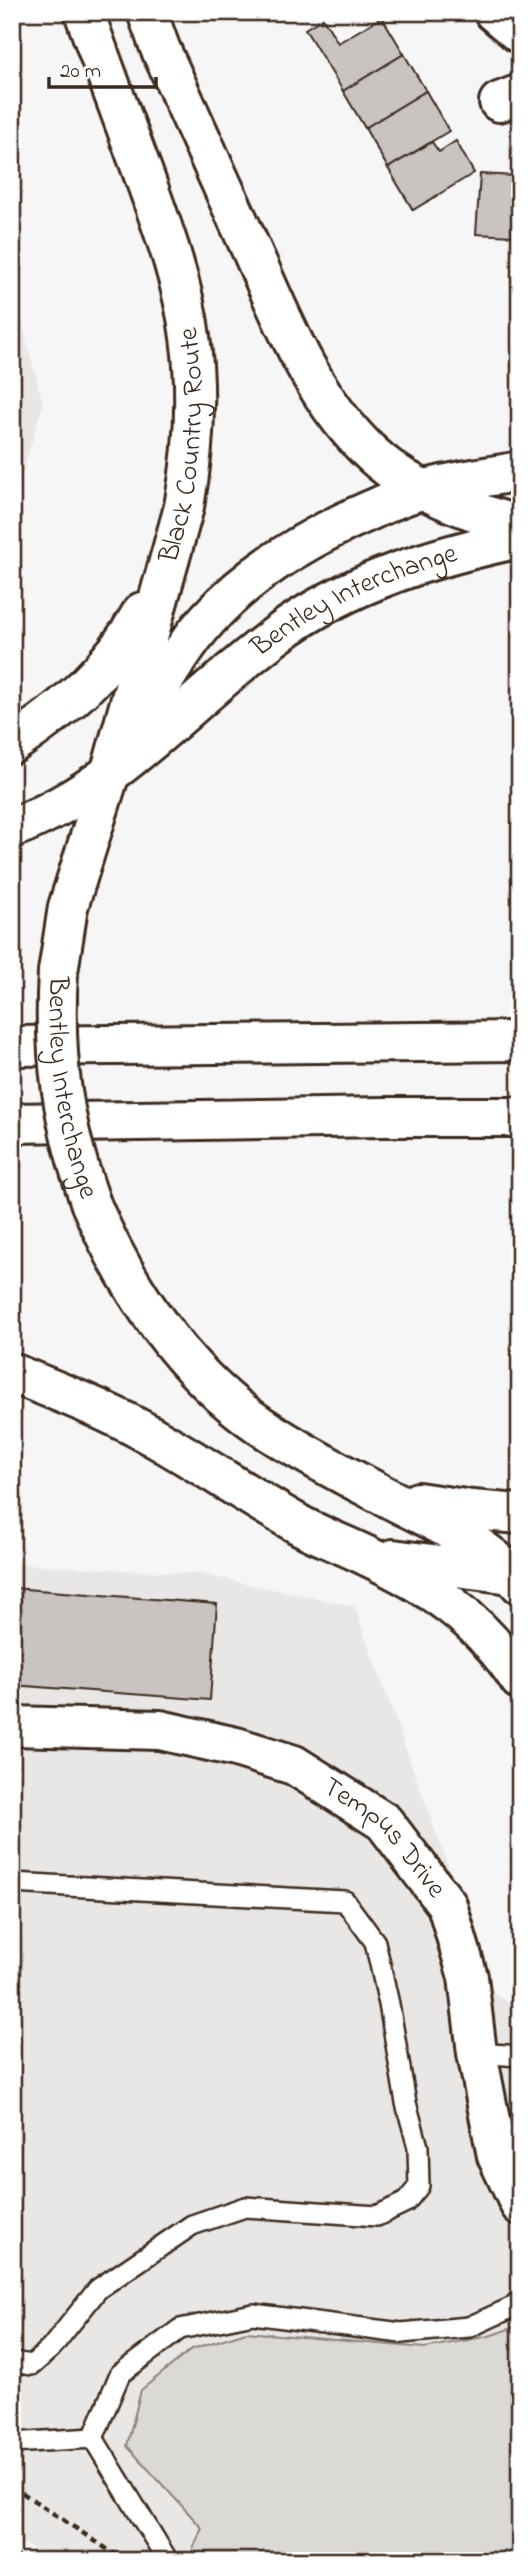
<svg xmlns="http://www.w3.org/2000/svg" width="532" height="2573" font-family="'Indie Flower',sans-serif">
<rect width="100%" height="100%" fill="#f7f6f6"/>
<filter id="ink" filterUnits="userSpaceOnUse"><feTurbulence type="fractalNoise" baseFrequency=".0143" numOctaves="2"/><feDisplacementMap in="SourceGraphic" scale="14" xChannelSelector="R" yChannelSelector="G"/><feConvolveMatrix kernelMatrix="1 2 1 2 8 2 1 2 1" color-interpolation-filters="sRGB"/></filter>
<g filter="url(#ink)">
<g fill="#e9e7e6">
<path d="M12 307 22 323 43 404 12 509Z"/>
<path d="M12 1564 201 1574 354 1606 495 1995 520 2008V2561H55L12 2537Z"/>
</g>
<path fill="#dbd9d6" stroke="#8b827a" stroke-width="2" d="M520 2325V2561H188L202 2528 127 2446 141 2390 192 2349 246 2332 425 2348 489 2336Z"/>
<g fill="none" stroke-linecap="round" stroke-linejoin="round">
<path stroke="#847972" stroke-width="10" d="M12 2556 21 2561"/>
</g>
<g fill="#c9c3c1" stroke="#3b2a1e" stroke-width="2">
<path d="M382 17 404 54 343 91 305 29 323 18 338 43Z"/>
<path d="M404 54 426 91 365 128 343 91Z"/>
<path d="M426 91 449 131 388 168 365 128Z"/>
<path d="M456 141 474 173 413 210 388 168 432 142 439 152Z"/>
<path d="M480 174 516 176 513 236 476 234Z"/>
<path d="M12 1588 217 1604 210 1700 12 1685Z"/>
</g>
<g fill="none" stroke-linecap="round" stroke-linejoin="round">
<g stroke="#3b2a1e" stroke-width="24">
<g id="lane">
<path d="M12 1883 345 1901 375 1942 389 2004 406 2103 418 2147 419 2186 406 2202 377 2216 245 2207 192 2225 98 2289 51 2348 32 2365 12 2362"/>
<path d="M477 2053 520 2056"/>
<path d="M93 2438 165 2556"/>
<path d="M12 2443 93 2438 120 2374 180 2329 253 2314 401 2333 469 2327 513 2307 520 2299"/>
</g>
</g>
<g stroke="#3b2a1e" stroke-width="44">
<g id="street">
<path d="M494 12 520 34"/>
<path d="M499 102 520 94"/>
<path id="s1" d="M12 1726 160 1730 236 1747 294 1765 384 1822 447 1905 468 1977 477 2053 497 2156 520 2205"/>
</g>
</g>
<g stroke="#3b2a1e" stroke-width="44">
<g id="highway">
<path d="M147 12 160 48C190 114 220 181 250 247 283 320 312 399 373 455 413 492 469 511 520 526"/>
<path d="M134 729C158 692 179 651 208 619 252 570 311 536 371 510 389 502 407 493 426 489 456 481 488 477 520 471"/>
<path d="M12 744C66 708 111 669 142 612"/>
<path id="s2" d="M12 828C119 788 189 699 278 634 348 582 436 556 520 538"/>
<path id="s3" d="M58 972 68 907 114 760 184 507C194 451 198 393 190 337 183 281 162 226 143 173 123 119 103 66 84 12"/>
<path d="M12 1046 520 1041"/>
<path d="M12 1123 384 1117H520"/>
<path d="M91 1204C127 1289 183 1373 261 1426 297 1450 338 1472 377 1492 425 1518 484 1540 520 1584"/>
<path d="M12 1373C57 1391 101 1408 143 1431 196 1460 245 1494 298 1524 319 1536 343 1544 365 1555 431 1586 479 1618 520 1680"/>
<path d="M418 1502 472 1510 520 1514"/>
<path d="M393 1559 511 1574"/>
</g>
</g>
<path stroke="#3b2a1e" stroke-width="4.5" stroke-dasharray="7 5" stroke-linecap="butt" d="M12 2486 125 2561"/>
<use href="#lane" stroke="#fff" stroke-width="19"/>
<use href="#street" stroke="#fff" stroke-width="38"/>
<use href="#highway" stroke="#fff" stroke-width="38"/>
<g stroke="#3b2a1e" stroke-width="44" stroke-linecap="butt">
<g id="highway-bridge">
<path id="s4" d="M58 972C53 1057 62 1123 91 1204"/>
</g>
</g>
<use href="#highway-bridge" stroke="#fff" stroke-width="38"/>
</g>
</g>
<g text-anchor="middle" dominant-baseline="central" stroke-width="6" stroke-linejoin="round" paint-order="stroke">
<g font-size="28" fill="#3b2a1e" stroke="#fff">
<text stroke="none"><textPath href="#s3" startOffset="544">Black Country Route</textPath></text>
<text stroke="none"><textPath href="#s2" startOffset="415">Bentley Interchange</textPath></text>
<text stroke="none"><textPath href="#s4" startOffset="117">Bentley Interchange</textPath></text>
<text stroke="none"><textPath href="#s1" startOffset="404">Tempus Drive</textPath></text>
</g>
</g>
<rect width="532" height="2573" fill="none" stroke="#fff" stroke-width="42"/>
<rect x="21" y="21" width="490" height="2531" fill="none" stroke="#3b2a1e" stroke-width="2.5" filter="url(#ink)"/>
<path d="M49 77v10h107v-10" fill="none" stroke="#3b2a1e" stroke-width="3.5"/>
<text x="60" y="77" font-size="21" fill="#3b2a1e" stroke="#ffffff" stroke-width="5" paint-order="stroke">20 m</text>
</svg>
